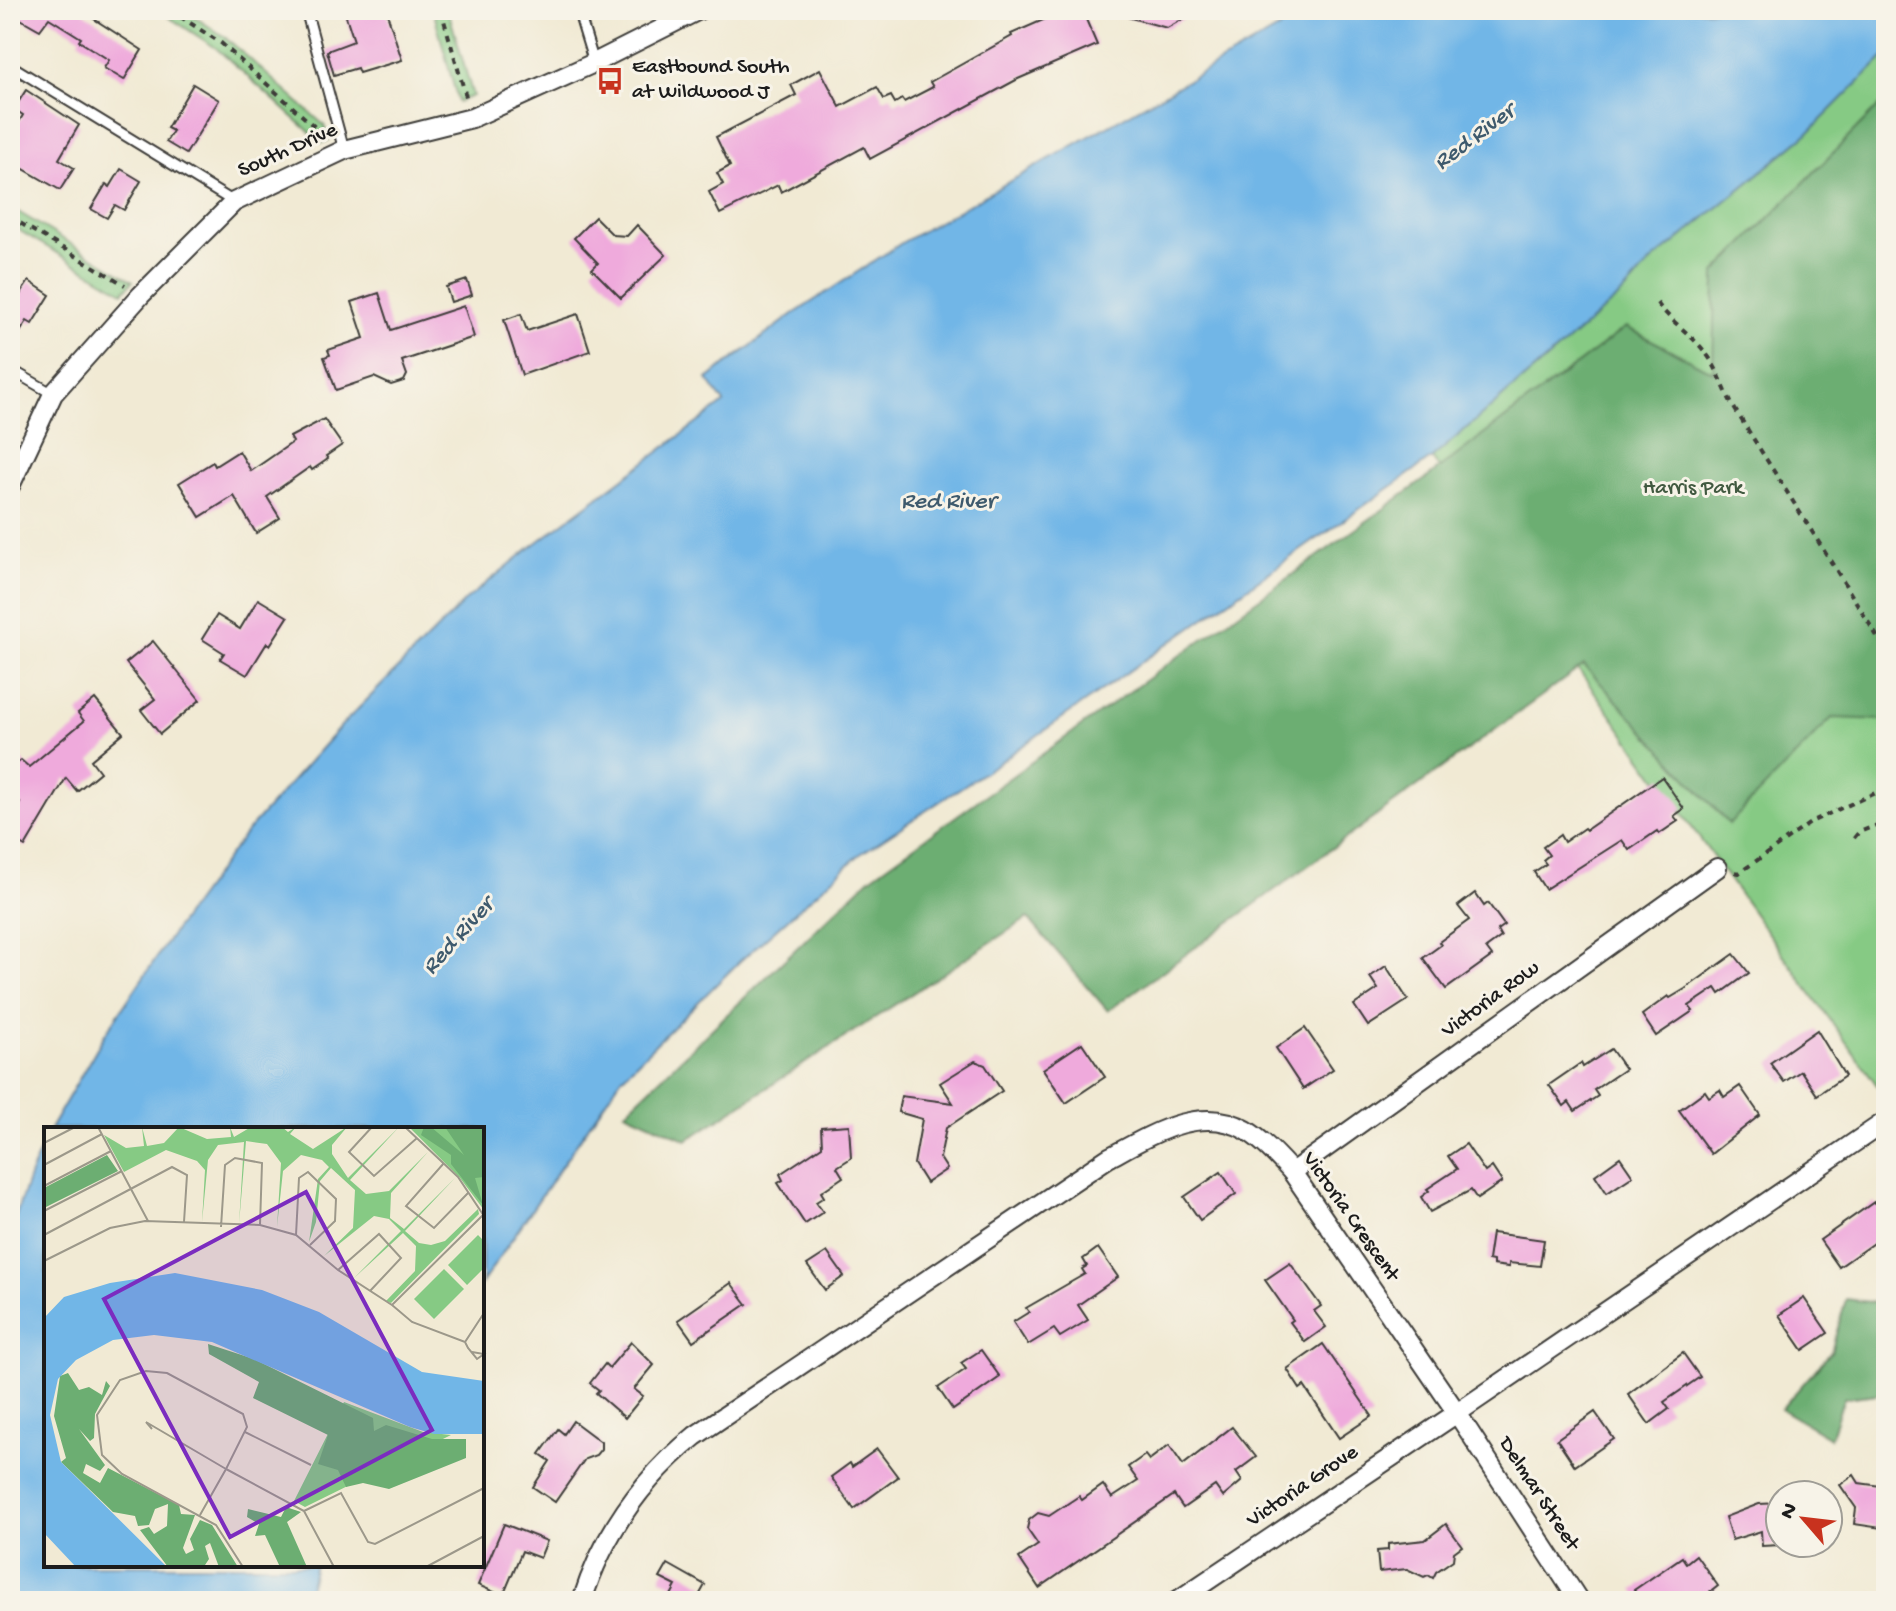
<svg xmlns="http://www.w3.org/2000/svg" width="1896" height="1611" font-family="'Gochi Hand',sans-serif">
<rect width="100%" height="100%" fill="#f7f3e8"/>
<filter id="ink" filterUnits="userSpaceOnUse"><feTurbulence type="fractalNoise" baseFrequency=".0125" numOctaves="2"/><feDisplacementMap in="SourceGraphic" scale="16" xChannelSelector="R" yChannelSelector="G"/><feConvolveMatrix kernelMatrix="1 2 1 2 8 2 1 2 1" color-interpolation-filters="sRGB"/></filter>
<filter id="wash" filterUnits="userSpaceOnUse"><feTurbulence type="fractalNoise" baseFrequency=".006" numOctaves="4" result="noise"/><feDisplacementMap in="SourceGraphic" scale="32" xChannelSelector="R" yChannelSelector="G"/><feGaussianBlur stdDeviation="1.8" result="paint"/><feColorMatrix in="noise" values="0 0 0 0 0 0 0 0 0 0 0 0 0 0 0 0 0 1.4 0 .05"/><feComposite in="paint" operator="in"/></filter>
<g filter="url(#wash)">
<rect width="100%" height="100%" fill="#f1ead4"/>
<g fill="#86ca84" stroke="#517350" stroke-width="2">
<path d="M158 10H184L225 37 324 125 329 140 322 143 216 48Z"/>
<path d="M433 10H448L473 96 458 102Z"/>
<path d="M1886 55V1090L1882 1092 1583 676 1432 458 1622 294 1651 262 1807 134Z"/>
<path d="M10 207 133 281 123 292 10 225Z"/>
</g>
<g fill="#6cae72" stroke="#446547" stroke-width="2">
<path d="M1886 99V720L1832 718 1729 824 1584 665 1108 1011 1028 918 687 1140 625 1112 870 878 1424 480 1626 327 1713 372 1715 273Z"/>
<path d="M1846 1299 1878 1303 1886 1299V1393L1844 1398 1830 1438 1781 1409 1831 1352Z"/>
</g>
<g fill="#71b6e7" stroke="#466982" stroke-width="2">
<path d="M1306 10H1886V55L1807 134 1651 262 1622 294 1432 458 1001 761 859 855 739 962 622 1077 482 1283V1129H50L105 1034 181 921 244 835 340 727 467 599 531 547 724 403 707 379 792 315 903 242 1287 24Z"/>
<path d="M46 1138V1565H315L306 1601H10V1232L30 1174Z"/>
</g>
<g id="blocks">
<g fill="#efaadc">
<path d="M10 10H80L142 50 124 80 104 68 109 60 79 41 81 38 49 18 40 30 10 13Z"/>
<path d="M344 10H386L402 60 359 73 357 68 334 75 327 51 354 41Z"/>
<path d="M1066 10H1082L1097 45 1018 79 870 159 864 147 781 192 778 185 720 214 709 192 723 184 717 173 730 166 716 137 796 95 791 85 820 69 840 107 877 87 884 99 891 96 895 103 902 99 904 102 933 87 930 82 1012 36 1011 34Z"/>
<path d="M1121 10H1199L1167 28 1120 15Z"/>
<path d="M193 84 219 100 186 154 166 142 173 131 167 128Z"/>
<path d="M26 90 79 125 59 159 74 168 60 190 10 161 17 147 10 143V137L23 115 14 109Z"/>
<path d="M121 169 141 181 124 210 115 205 107 218 91 209 106 184 110 187Z"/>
<path d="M595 217 613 235 627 236 637 225 666 255 621 298 592 269 598 263 574 238Z"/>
<path d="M467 280 472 295 451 302 446 287Z"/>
<path d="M29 281 50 295 32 324 27 321 10 348V290L19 296Z"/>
<path d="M379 293 391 330 464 306 474 337 402 361 407 375 404 381 391 385 374 377 336 390 324 357 330 355 328 350 364 338 352 302Z"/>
<path d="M521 314 527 331 578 314 590 351 522 375 504 320Z"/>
<path d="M324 419 342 445 326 456 328 459 312 470 310 467 267 497 280 518 256 533 234 496 200 517 179 483 213 462 215 466 239 451 251 471 293 442 290 437Z"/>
<path d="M258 599 288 617 270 645 267 643 247 675 220 659 224 653 202 639 217 615 240 629Z"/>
<path d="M153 641 200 700 160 734 141 710 155 699 126 663Z"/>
<path d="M95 699 123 733 91 760 100 772 77 791 66 778 25 847 10 838V820L20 803 10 794V770L21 760 29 767 84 721 78 713Z"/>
<path d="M1662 777 1684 809 1674 816 1678 821 1659 834 1657 831 1629 850 1622 840 1545 889 1534 872 1546 864 1543 860 1549 855 1543 847 1560 835 1564 842 1584 828 1586 830Z"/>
<path d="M1475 893 1484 906 1488 903 1504 925 1497 930 1501 937 1486 948 1492 956 1446 989 1423 958 1441 945 1439 942 1469 920 1458 906Z"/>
<path d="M1734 954 1749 973 1720 994 1716 988 1689 1006 1693 1011 1656 1036 1642 1015 1668 996 1670 998 1685 989Z"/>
<path d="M1386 966 1408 1000 1368 1026 1354 1005 1378 989 1370 977Z"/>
<path d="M1305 1028 1333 1069 1303 1089 1276 1048Z"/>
<path d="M1817 1030 1845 1076 1817 1095 1801 1071 1784 1082 1770 1063Z"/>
<path d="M1082 1043 1105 1077 1066 1103 1043 1069Z"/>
<path d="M1611 1049 1625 1069 1594 1090 1598 1096 1575 1111 1569 1102 1564 1106 1549 1085 1581 1063 1583 1067Z"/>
<path d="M975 1061 985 1065 1002 1091 946 1128 940 1158 947 1169 926 1183 914 1164 922 1119 898 1112 901 1096 953 1103 940 1083Z"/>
<path d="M1740 1086 1760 1115 1711 1154 1679 1110 1705 1091 1709 1097 1720 1090 1724 1097Z"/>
<path d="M849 1125 851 1158 837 1167 843 1177 821 1192 824 1197 816 1202 823 1212 805 1224 778 1183 783 1180 780 1174 822 1146 821 1127Z"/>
<path d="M1466 1144 1485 1172 1492 1167 1502 1182 1477 1199 1471 1190 1430 1212 1421 1197 1429 1191 1427 1189 1457 1169 1448 1156Z"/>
<path d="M1620 1157 1633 1176 1607 1193 1595 1175Z"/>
<path d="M1221 1172 1236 1194 1200 1220 1184 1197Z"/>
<path d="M1874 1202 1886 1218V1234L1839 1267 1820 1240Z"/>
<path d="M1492 1233 1544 1240 1540 1266 1509 1263V1267L1493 1265V1261L1488 1260Z"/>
<path d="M1098 1248 1118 1277 1078 1305 1088 1320 1060 1337 1054 1329 1028 1345 1013 1322 1029 1312 1026 1308 1085 1274 1082 1269 1087 1266 1083 1259Z"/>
<path d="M827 1252 844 1276 825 1290 807 1265Z"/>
<path d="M1290 1263 1321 1306 1314 1311 1326 1327 1305 1342 1290 1322 1293 1320 1265 1280Z"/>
<path d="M731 1283 747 1304 693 1341 678 1320Z"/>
<path d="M1804 1298 1828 1333 1803 1350 1779 1315Z"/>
<path d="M631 1342 654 1365 634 1389 643 1396 625 1418 596 1393 599 1390 590 1383 605 1364 609 1368Z"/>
<path d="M1323 1344 1372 1416 1339 1438 1304 1386 1300 1389 1287 1369Z"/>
<path d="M981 1350 1000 1377 953 1410 938 1388 966 1369 961 1363Z"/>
<path d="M1683 1353 1700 1377 1664 1402 1669 1409 1649 1424 1628 1394Z"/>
<path d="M1595 1412 1614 1439 1575 1466 1557 1439Z"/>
<path d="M573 1421 601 1442V1449L596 1455 585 1459 555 1502 533 1487 550 1461 540 1454 558 1429 564 1434Z"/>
<path d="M1232 1427 1256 1457 1236 1472 1242 1481 1223 1497 1215 1486 1183 1508 1174 1495 1039 1588 1019 1558 1038 1545 1027 1529 1029 1520 1038 1513 1049 1516 1079 1496 1082 1500 1103 1485 1112 1498 1138 1481 1128 1467 1145 1455 1149 1460 1169 1445 1183 1465Z"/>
<path d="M877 1449 898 1477 854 1509 831 1477 850 1463 852 1467Z"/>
<path d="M1854 1475 1859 1483 1881 1486 1880 1495 1886 1496V1526L1882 1525 1881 1528 1854 1524 1856 1508 1840 1485Z"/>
<path d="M1780 1503V1545L1762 1546 1761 1531 1732 1540 1725 1517 1759 1504Z"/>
<path d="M504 1524 547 1541 540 1558 522 1551 503 1596 478 1585Z"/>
<path d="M1446 1524 1462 1546 1454 1552 1453 1560 1436 1572 1433 1578 1428 1575 1424 1577 1407 1569 1379 1572 1377 1551 1388 1550V1544L1425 1540Z"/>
<path d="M1696 1555 1718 1586 1708 1594 1714 1601H1642L1634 1590 1682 1557 1686 1563Z"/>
<path d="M668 1564 705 1585 696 1601H668L676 1586 660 1578Z"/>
</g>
</g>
</g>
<g filter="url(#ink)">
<use href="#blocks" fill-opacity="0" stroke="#3c3b38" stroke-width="2"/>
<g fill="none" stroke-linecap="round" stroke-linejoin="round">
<g stroke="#3c3b38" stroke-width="13">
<g id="lane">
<path d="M306 10 344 150"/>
<path d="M578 10 594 63"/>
<path d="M10 65 234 202"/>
<path d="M10 369 53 394"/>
</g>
</g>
<g stroke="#3c3b38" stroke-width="22">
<g id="street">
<path d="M10 486 53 394 141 295 234 202 344 150 472 118 594 63 699 10"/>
<path d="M1292 1172 1717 868"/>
<path d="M582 1601C603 1534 641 1480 695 1436L1108 1158C1149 1136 1200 1103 1246 1130 1264 1141 1278 1157 1292 1172L1457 1413 1886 1121"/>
<path d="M1177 1601 1457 1413 1579 1601"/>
</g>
</g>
<g stroke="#3c3b38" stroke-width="4" stroke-dasharray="6 6" stroke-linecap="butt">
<path d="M170 10 221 43 326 137"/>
<path d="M441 10 467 100"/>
<path d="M10 217 125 285"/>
<path d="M1657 303C1672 323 1694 336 1708 356 1720 372 1725 394 1736 411 1786 491 1837 570 1886 651"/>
<path d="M1854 838 1859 832 1886 822"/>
<path d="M1735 872 1739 873 1813 821 1886 788"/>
</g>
<use href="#lane" stroke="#fff" stroke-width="9"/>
<use href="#street" stroke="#fff" stroke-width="18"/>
</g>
</g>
<defs>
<g id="bus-bare" transform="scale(2.16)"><path d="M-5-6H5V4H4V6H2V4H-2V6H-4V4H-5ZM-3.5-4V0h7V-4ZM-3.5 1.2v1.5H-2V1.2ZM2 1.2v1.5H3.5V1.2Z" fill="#c8321e" stroke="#f7f3e8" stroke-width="2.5" paint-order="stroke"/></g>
</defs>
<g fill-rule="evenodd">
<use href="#bus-bare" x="610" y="81"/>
</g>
<g text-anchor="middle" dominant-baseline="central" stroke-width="6" stroke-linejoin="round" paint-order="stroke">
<g font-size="22" fill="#1c1c1c" stroke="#f7f3e8" text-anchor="start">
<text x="632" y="68">Eastbound South<tspan x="632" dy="25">at Wildwood J</tspan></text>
</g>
<g font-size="22" fill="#1c1c1c" stroke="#f7f3e8">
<text transform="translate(288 151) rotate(-24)">South Drive</text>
<text transform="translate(1491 1000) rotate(-36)">Victoria Row</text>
<text transform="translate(1350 1217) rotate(55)">Victoria Crescent</text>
<text transform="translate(1303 1487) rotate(-34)">Victoria Grove</text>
<text transform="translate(1538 1494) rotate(57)">Delmar Street</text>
</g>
<g font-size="22" fill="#415940" stroke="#f7f3e8">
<text x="1693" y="489">Harris Park</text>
</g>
<g font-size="24" font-style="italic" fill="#3e5a6d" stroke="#f7f3e8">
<text transform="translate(1475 138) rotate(-37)">Red River</text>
<text x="948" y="502">Red River</text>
<text transform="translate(459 937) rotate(-48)">Red River</text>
</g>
</g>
<g transform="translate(44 1127)">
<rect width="440" height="440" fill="#f1ead4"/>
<path d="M98 0 103 19 120 16 135 0 163 12 187 10 186 0 190 10 207 0H238L244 5 252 0 246 7 269 22 303 0 288 18V27L304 51 355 0 306 53 322 67 345 64 384 25 347 66 346 91 360 102 411 51 361 104 375 116 387 118 401 114 434 82 435 87 347 176 342 174 371 144 372 119 359 106 309 152 357 104 345 92 330 89 280 129 309 101 311 63 287 41 276 54 272 95 265 115 274 52 285 40 278 33 257 28 239 44 233 100 237 36 223 17 202 14 195 97 200 15 174 18 164 33 158 95 161 43 153 34 122 23 80 45 60 8 82 21 100 19ZM365 0H440V83L416 51ZM434 108 440 114V141L423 158 404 138ZM400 142 420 162 390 192 370 172ZM300 275 379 305 407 308 261 380 250 374Z" fill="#86ca84"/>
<path d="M380 0H387L420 28 401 0H440V50L431 51 439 78 407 37V28L377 8ZM63 28 74 44 0 81V61ZM164 217 210 232 329 291 330 304 342 298 388 312H422V331L345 362 319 356 302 360 294 343 274 337 284 308 209 271 215 255 165 227ZM24 246 35 263 45 260 58 268 62 254 66 259 51 287 50 311 46 314 35 302 61 338 56 344 42 337 39 346 56 356 64 341 135 378 137 387 151 388 139 421 142 427 150 423 146 412 156 393 168 398 194 440H175L166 416 161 419 165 432 161 438 124 440 96 403 105 400 110 407 123 399 124 377 111 382 105 398 94 399 91 389 69 385 17 335 22 331 10 289 16 249ZM242 380 257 385 243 395 263 440H236L221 408 211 409 215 397 203 390 204 382 237 390Z" fill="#6cae72"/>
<path d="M131 146 218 163 275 185 378 245 440 254V307H390L366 300 168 215 110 208 69 213 32 233 14 252 6 288 17 335 123 440H32L0 406V191L20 170 66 156Z" fill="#71b6e7"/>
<path fill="none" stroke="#9c988a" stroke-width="2" d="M54 0 104 94M80 0H111M328 0 305 25 330 49 373 11M361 0 414 50 440 89M0 16 31 0M400 36 362 79 390 101 425 65M0 38 58 7M0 59 67 24M0 84 78 44M177 100 181 38 191 31 218 36 216 98M0 108 128 40 143 48 140 95M252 108 255 51 264 45 292 72 291 94 266 118M0 134 66 101 101 94 216 98 252 108 294 143 348 178 439 88M294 143 335 107 357 131 326 164M348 178 368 195 421 215 440 186M421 215 424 221 433 232 440 227 428 225M108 302 102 295 182 342 156 388M201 305 267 338M260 384 297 366 324 415 331 417 440 361M199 440 172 398 78 347 58 328 53 288 76 253 102 244 123 246 199 287 203 300 182 342 260 384 290 440M382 440 440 409"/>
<path fill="#7b2cbf" fill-opacity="0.15" stroke="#7b2cbf" stroke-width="4" d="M262 65 388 303 186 410 60 172Z"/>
<rect width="440" height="440" fill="none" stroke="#1c1c1c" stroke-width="4"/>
</g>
<rect width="1896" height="1611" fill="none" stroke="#f7f3e8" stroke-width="40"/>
<g transform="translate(1804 1519) rotate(298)"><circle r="38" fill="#f7f3e8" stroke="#9f9d96" stroke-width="2"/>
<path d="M0-6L14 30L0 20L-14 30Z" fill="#c8321e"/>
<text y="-12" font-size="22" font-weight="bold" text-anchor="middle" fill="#1c1c1c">N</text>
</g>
</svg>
